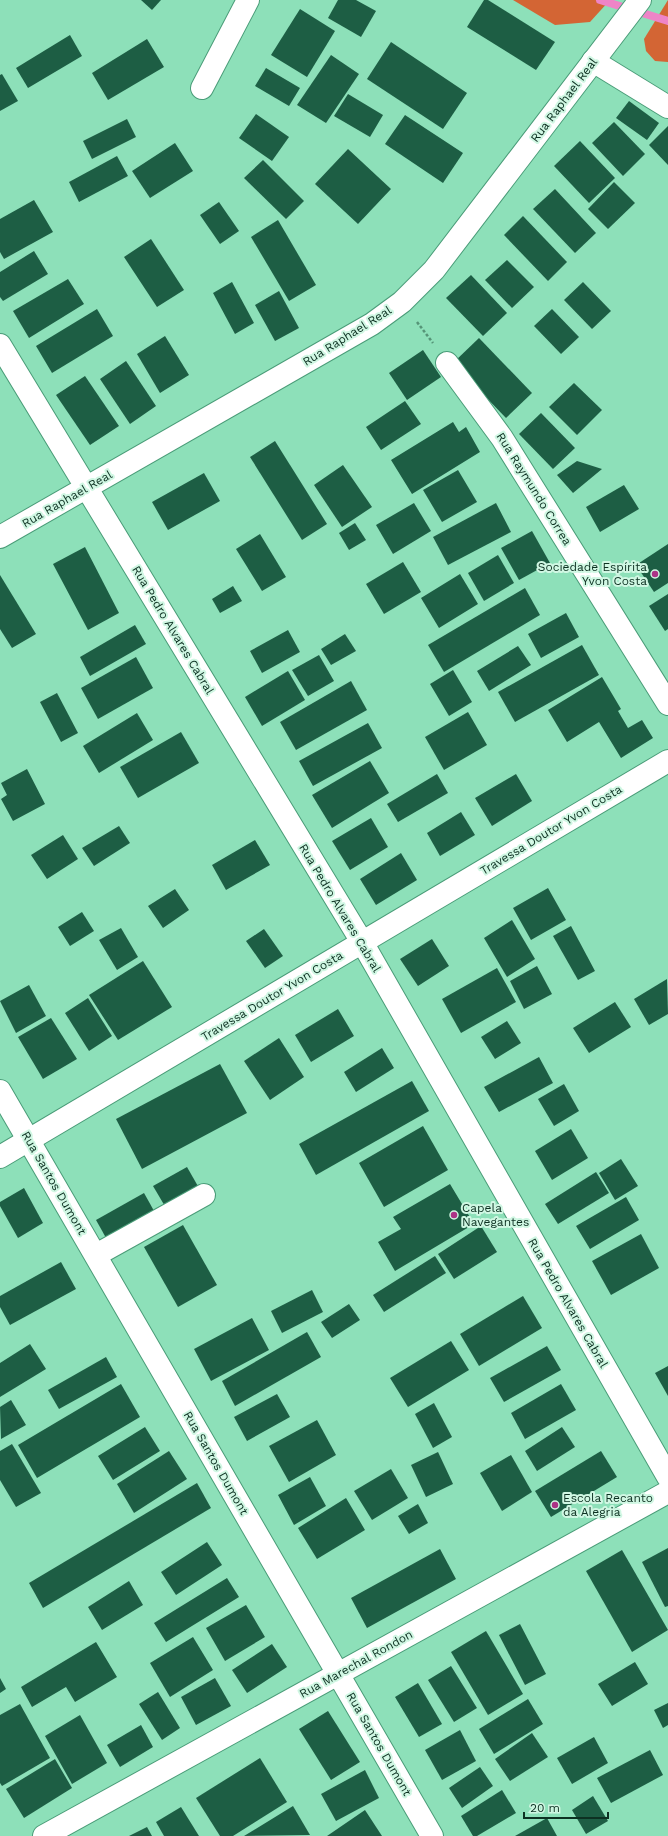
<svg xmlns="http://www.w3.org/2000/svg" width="668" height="1836" font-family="'Work Sans',sans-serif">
<rect width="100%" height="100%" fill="#8de0b9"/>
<g fill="#d36534">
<path d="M513 0H610L590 22 555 25Z"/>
<path d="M668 0V62L655 61 646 51 644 39Z"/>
</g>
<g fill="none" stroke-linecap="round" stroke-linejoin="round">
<path stroke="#ee84c7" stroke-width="8" d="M600 0 668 21"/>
</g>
<g fill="#1d5e44">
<path d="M141 0H161L152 10Z"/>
<path d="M338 0H356L376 11 361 37 328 18Z"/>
<path d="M484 0H488L555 42 536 70 467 27Z"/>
<path d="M300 9 335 31 307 77 271 55Z"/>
<path d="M70 35 82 56 28 88 16 68Z"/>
<path d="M147 39 164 67 108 100 92 73Z"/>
<path d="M391 42 467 93 443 129 367 79Z"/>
<path d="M331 55 359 74 326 123 297 105Z"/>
<path d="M266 68 300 88 289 106 255 86Z"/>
<path d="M2 74 18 101 0 111V75Z"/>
<path d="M348 94 383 115 370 137 334 116Z"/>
<path d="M629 101 659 123 647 140 616 118Z"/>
<path d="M256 114 289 137 272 161 239 138Z"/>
<path d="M405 115 463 153 443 183 385 144Z"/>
<path d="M127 119 136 137 92 159 83 141Z"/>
<path d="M614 122 645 154 623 176 592 143Z"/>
<path d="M668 126V165L649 145Z"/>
<path d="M580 141 615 178 589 203 554 166Z"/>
<path d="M175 143 193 171 150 198 132 171Z"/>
<path d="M348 149 391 189 358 224 315 184Z"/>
<path d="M117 156 128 176 79 202 69 182Z"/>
<path d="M263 160 304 201 286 219 244 178Z"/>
<path d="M614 182 635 203 608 229 588 209Z"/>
<path d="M555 189 596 233 575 253 533 209Z"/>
<path d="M34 200 53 232 4 259 0 252V219Z"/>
<path d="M219 202 239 231 220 244 200 215Z"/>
<path d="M523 216 567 262 548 281 504 235Z"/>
<path d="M278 220 316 285 289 301 251 237Z"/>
<path d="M151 239 184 290 157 307 124 257Z"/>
<path d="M34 251 48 274 3 301 0 297V272Z"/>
<path d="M507 260 534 287 512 308 485 280Z"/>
<path d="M471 275 507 313 483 336 446 298Z"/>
<path d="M68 279 84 304 29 338 13 311Z"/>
<path d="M232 282 254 323 235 334 213 293Z"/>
<path d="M583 282 611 311 592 329 564 300Z"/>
<path d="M279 291 299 328 275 341 255 305Z"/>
<path d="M97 309 113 336 52 373 36 346Z"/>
<path d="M552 309 579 337 561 354 534 326Z"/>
<path d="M165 336 189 375 160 393 137 354Z"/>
<path d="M479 338 532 393 506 418 453 363Z"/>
<path d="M423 350 441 377 407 400 389 373Z"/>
<path d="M126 361 156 406 130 424 100 379Z"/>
<path d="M85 376 119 426 90 445 56 395Z"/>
<path d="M574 383 602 410 577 435 549 407Z"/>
<path d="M405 401 421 424 381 450 366 427Z"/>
<path d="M541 413 575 448 553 469 519 434Z"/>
<path d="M453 422 459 432 466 427 480 452 412 494 391 460Z"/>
<path d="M275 441 327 524 302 540 250 457Z"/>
<path d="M577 461 602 469 573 493 557 475Z"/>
<path d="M343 465 372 507 342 527 314 485Z"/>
<path d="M458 470 477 502 442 522 423 490Z"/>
<path d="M204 473 220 501 168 530 152 502Z"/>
<path d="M624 485 639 509 600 532 586 507Z"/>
<path d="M414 503 431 531 393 554 376 525Z"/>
<path d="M496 503 511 532 448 565 433 537Z"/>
<path d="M355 523 366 540 349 550 339 533Z"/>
<path d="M532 531 550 563 519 580 501 548Z"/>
<path d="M260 534 286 577 262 591 236 549Z"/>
<path d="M668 544V583L654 592 636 565Z"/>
<path d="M85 547 119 613 88 630 53 564Z"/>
<path d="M498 555 514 583 484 601 468 573Z"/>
<path d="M403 562 421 592 384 614 366 584Z"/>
<path d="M460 574 478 604 439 628 421 598Z"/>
<path d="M0 575 36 634 12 648 0 629Z"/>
<path d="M233 586 242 601 220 613 212 599Z"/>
<path d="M525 588 540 615 444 672 428 645Z"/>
<path d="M668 594V629L665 631 649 606Z"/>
<path d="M566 613 579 637 541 658 528 634Z"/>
<path d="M135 625 146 644 90 676 80 657Z"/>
<path d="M288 630 300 652 262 673 250 651Z"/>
<path d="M345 634 356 651 331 665 321 649Z"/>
<path d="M582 645 599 675 515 722 498 692Z"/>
<path d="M518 646 531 665 489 691 477 671Z"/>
<path d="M319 655 334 681 308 696 292 670Z"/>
<path d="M136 657 153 688 98 719 81 688Z"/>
<path d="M453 670 472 702 449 716 430 684Z"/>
<path d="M288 671 305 700 262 726 245 697Z"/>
<path d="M602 677 621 709 618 711 628 728 642 720 653 738 621 758 599 722 567 742 548 710Z"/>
<path d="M351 681 367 710 296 750 280 722Z"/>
<path d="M57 693 78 733 61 742 40 702Z"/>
<path d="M468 712 487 745 444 770 425 737Z"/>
<path d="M137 713 153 740 99 773 83 746Z"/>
<path d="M368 723 382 748 313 786 299 761Z"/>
<path d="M181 732 199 763 138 798 120 767Z"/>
<path d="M370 761 389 793 332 828 312 795Z"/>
<path d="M27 769 45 804 13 821 1 799 7 795 1 783Z"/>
<path d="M437 774 448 793 398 822 387 804Z"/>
<path d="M516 774 532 801 492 826 475 798Z"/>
<path d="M461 812 475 835 440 856 427 833Z"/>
<path d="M371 818 388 847 350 870 332 841Z"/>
<path d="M119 826 130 843 94 866 82 848Z"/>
<path d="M63 835 78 859 47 879 31 855Z"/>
<path d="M255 840 270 865 226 890 212 865Z"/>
<path d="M401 853 417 880 376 905 360 879Z"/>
<path d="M548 888 566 920 531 940 513 908Z"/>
<path d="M175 889 189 910 163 928 148 906Z"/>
<path d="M82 912 94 931 70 946 58 927Z"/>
<path d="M512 920 535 959 507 977 484 938Z"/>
<path d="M571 926 595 971 578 980 553 936Z"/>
<path d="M121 928 138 957 117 970 99 940Z"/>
<path d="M264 929 283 956 265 968 246 941Z"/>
<path d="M432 939 449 966 418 986 400 959Z"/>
<path d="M143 961 172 1007 118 1040 89 995Z"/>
<path d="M537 966 552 994 524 1009 510 981Z"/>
<path d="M497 968 516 1002 461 1033 442 999Z"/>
<path d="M667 979 668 1014 649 1025 634 999Z"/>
<path d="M29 985 46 1016 16 1033 0 1001Z"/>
<path d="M88 998 112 1036 89 1051 65 1013Z"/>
<path d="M615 1002 631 1027 589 1053 573 1028Z"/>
<path d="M338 1009 354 1036 311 1062 295 1035Z"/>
<path d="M51 1018 77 1059 43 1079 18 1037Z"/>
<path d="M507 1021 521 1043 495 1059 481 1037Z"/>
<path d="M279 1038 304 1077 270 1100 244 1061Z"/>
<path d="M382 1048 394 1068 356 1092 344 1072Z"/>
<path d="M539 1057 553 1083 499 1112 484 1087Z"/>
<path d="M220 1064 247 1113 142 1169 116 1119Z"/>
<path d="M412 1081 429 1111 316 1175 299 1144Z"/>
<path d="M564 1084 579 1111 554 1126 538 1099Z"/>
<path d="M423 1126 448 1170 384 1207 359 1163Z"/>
<path d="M571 1129 588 1158 552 1180 535 1151Z"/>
<path d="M621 1159 638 1186 615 1200 599 1173Z"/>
<path d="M187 1167 199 1188 166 1208 153 1186Z"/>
<path d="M596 1172 609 1193 558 1224 545 1204Z"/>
<path d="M450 1184 474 1224 395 1271 378 1242 401 1229 393 1217Z"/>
<path d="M24 1188 43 1223 18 1238 0 1206V1202Z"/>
<path d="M144 1193 158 1218 110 1245 96 1220Z"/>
<path d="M626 1197 639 1220 590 1249 576 1226Z"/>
<path d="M183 1225 217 1285 178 1307 144 1247Z"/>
<path d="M481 1226 497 1252 454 1279 438 1254Z"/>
<path d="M641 1234 659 1268 611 1295 592 1261Z"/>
<path d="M435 1256 446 1273 384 1312 373 1295Z"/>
<path d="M61 1262 76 1289 10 1325 0 1307V1296Z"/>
<path d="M312 1290 323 1312 282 1333 271 1311Z"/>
<path d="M523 1296 542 1328 479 1366 460 1334Z"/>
<path d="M349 1304 360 1320 332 1338 321 1322Z"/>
<path d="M252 1318 269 1350 211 1381 194 1349Z"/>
<path d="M307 1332 321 1357 235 1406 222 1381Z"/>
<path d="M451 1341 469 1370 408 1407 390 1378Z"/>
<path d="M30 1344 46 1369 0 1397V1363Z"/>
<path d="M547 1346 561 1370 504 1402 490 1378Z"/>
<path d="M106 1357 117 1377 59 1409 48 1390Z"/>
<path d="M668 1366V1396L655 1373Z"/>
<path d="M121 1384 140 1417 37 1478 18 1445Z"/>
<path d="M561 1384 576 1410 525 1439 511 1413Z"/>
<path d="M277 1394 290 1417 247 1441 234 1417Z"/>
<path d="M11 1400 26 1425 1 1439 0 1407Z"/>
<path d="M434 1403 452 1437 433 1448 415 1414Z"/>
<path d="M317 1420 336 1455 289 1482 269 1446Z"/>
<path d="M145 1427 160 1451 113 1480 98 1456Z"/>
<path d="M562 1427 575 1447 537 1471 525 1451Z"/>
<path d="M12 1444 41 1493 16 1507 0 1480V1451Z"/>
<path d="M169 1451 187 1479 134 1513 117 1484Z"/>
<path d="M601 1451 617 1477 551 1517 535 1491Z"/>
<path d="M438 1452 453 1484 426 1497 411 1465Z"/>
<path d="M511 1455 532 1492 502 1511 480 1473Z"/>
<path d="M391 1469 408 1498 372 1520 354 1491Z"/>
<path d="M310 1477 326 1506 294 1525 278 1495Z"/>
<path d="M197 1483 211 1508 43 1608 29 1583Z"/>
<path d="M346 1498 365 1530 317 1559 298 1528Z"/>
<path d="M418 1504 428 1523 409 1534 398 1516Z"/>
<path d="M207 1542 222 1565 176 1595 161 1572Z"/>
<path d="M668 1548V1606L665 1607 642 1562Z"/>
<path d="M440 1549 456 1579 367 1628 351 1598Z"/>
<path d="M622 1550 668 1630 632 1652 586 1571Z"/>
<path d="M227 1578 239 1597 166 1642 154 1623Z"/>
<path d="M129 1581 143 1605 102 1630 88 1607Z"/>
<path d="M246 1605 265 1637 225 1661 206 1628Z"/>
<path d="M520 1624 546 1674 525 1685 499 1635Z"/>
<path d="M486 1631 523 1694 488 1715 451 1652Z"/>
<path d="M193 1637 213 1670 170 1697 150 1663Z"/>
<path d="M96 1642 117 1677 75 1702 66 1687 32 1707 21 1687Z"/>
<path d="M272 1644 287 1667 247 1693 232 1670Z"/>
<path d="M635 1662 648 1684 612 1706 598 1684Z"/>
<path d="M451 1666 477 1708 454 1722 428 1680Z"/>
<path d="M0 1678 6 1689 0 1693Z"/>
<path d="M215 1678 231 1706 196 1725 181 1697Z"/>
<path d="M418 1683 442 1724 419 1737 395 1697Z"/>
<path d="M158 1692 180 1728 162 1740 139 1704Z"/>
<path d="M528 1699 543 1724 494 1754 479 1729Z"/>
<path d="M668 1703V1725L663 1728 654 1710Z"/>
<path d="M20 1704 50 1758 2 1786 0 1783V1715Z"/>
<path d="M328 1711 360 1762 331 1780 299 1729Z"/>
<path d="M80 1715 107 1763 72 1784 45 1736Z"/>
<path d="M141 1725 153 1747 120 1767 107 1745Z"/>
<path d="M460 1730 476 1761 442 1780 425 1750Z"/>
<path d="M532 1733 548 1757 510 1781 495 1759Z"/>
<path d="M594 1737 608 1763 572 1784 557 1758Z"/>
<path d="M650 1750 663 1775 611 1803 597 1778Z"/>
<path d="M260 1758 287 1802 233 1836H220L196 1798Z"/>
<path d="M55 1759 72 1788 24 1818 6 1789Z"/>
<path d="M480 1767 493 1786 462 1808 449 1788Z"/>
<path d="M365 1770 379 1798 336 1821 321 1794Z"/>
<path d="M502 1790 516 1813 477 1836H473L461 1816Z"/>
<path d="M593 1796 608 1821 586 1834 572 1810Z"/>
<path d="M293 1806 310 1835 244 1836Z"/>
<path d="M181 1807 199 1836H164L156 1822Z"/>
<path d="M365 1810 382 1836H327Z"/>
<path d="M547 1818 557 1836H515Z"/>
<path d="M147 1827 152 1836H129Z"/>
</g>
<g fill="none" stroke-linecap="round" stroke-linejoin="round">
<g stroke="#4a9c78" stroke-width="24">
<g id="minor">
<path d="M593 61 668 107"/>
<path d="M202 88 248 0"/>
<path d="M0 345 362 942 668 1477"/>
<path d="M447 363 502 438 668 704"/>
<path d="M0 537 372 324 402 302 434 270 640 0"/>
<path d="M0 1091 432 1836"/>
<path d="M0 1157 668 761"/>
<path d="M96 1255 204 1195"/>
<path d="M44 1836 668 1492"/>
</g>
</g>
<path stroke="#559477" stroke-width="2.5" stroke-dasharray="3 2" stroke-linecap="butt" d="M417 322 433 343"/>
<use href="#minor" stroke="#fff" stroke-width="22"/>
</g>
<g fill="#ac3286" stroke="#d0f7e3" stroke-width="1.5">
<circle cx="655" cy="574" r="4"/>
<circle cx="454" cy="1215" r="4"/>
<circle cx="555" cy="1505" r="4"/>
</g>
<g text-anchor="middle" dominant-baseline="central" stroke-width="4" stroke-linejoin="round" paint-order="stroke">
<g font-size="12" fill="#0d3122" stroke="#d0f7e3">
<text transform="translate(564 100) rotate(-53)">Rua Raphael Real</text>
<text transform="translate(347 336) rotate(-32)">Rua Raphael Real</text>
<text transform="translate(534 489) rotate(58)">Rua Raymundo Correa</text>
<text transform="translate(67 499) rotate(-30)">Rua Raphael Real</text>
<text transform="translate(173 630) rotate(59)">Rua Pedro Alvares Cabral</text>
<text transform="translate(551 830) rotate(-31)">Travessa Doutor Yvon Costa</text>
<text transform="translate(340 908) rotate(59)">Rua Pedro Alvares Cabral</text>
<text transform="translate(272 996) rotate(-31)">Travessa Doutor Yvon Costa</text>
<text transform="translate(54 1183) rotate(60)">Rua Santos Dumont</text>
<text transform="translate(568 1303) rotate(60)">Rua Pedro Alvares Cabral</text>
<text transform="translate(216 1463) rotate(60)">Rua Santos Dumont</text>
<text transform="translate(356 1664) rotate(-29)">Rua Marechal Rondon</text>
<text transform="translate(379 1744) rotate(60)">Rua Santos Dumont</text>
</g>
<g font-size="12" fill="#0d3122" stroke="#d0f7e3" text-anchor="start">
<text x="647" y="567" text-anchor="end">Sociedade Espírita<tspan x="647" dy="14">Yvon Costa</tspan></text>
<text x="462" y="1208">Capela<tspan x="462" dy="14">Navegantes</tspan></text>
<text x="563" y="1498">Escola Recanto<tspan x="563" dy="14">da Alegria</tspan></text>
</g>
</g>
<path d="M524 1812v6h84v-6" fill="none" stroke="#0d3122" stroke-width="2"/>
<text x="530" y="1812" font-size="12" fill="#0d3122" stroke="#d0f7e3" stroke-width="3" paint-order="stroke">20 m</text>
</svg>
